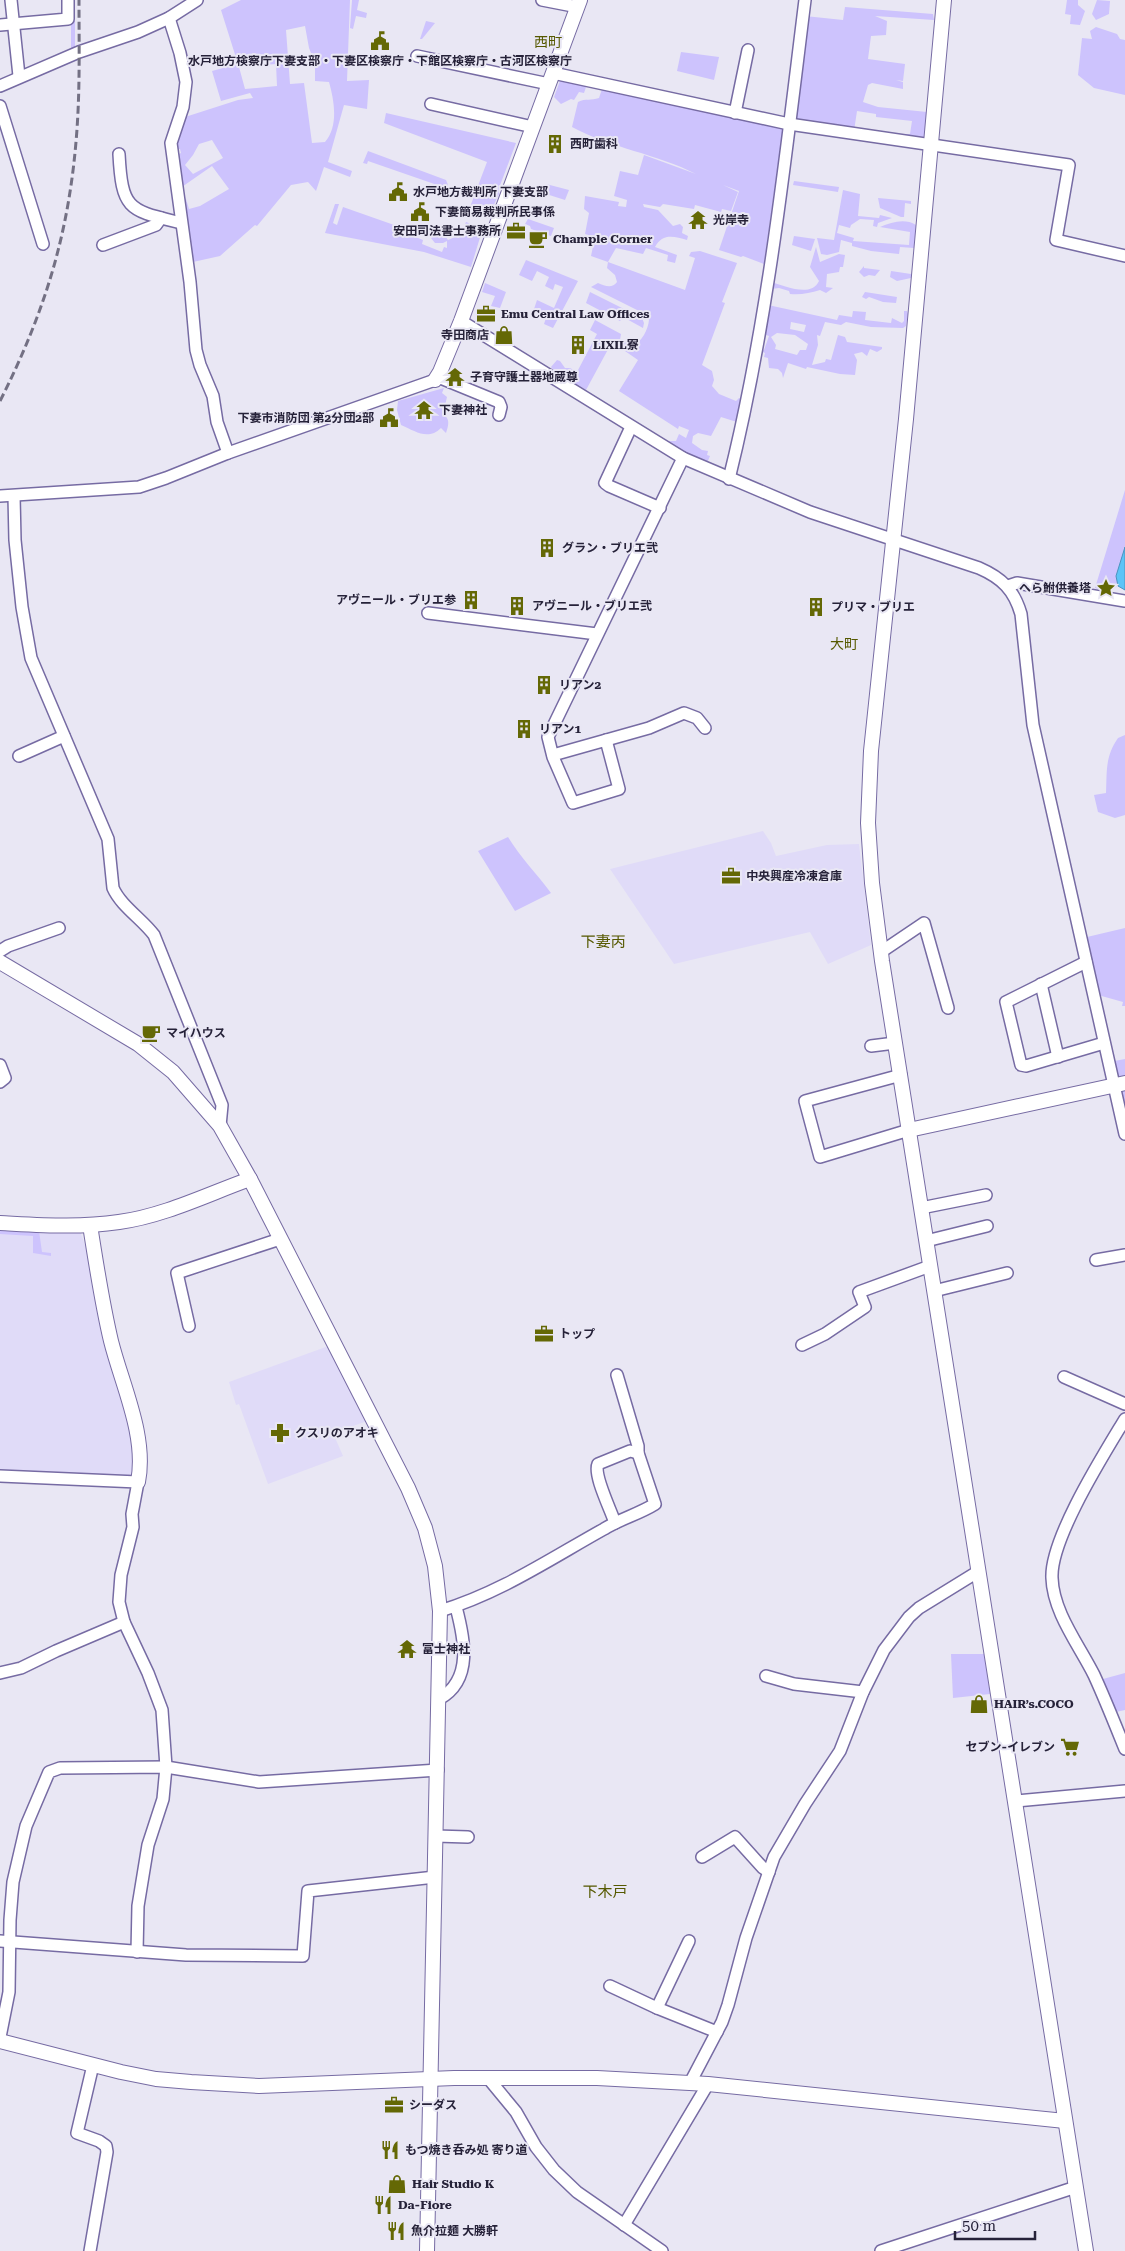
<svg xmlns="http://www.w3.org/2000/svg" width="1125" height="2251" font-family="'Roboto Serif','Noto Sans JP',serif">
<rect width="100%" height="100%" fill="#e9e7f4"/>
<g fill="#e0dbf8">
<path d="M763 831 771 843 776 856 827 845 859 844 871 945 828 964 810 932 674 964 610 869Z"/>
<path d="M0 1229 80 1231 88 1254 132 1431 134 1477 0 1471Z"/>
<path d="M334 1344 373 1419 333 1433 343 1456 268 1484 239 1404 236 1405 229 1382Z"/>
</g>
<g fill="#cdc3fd" fill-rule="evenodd">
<path d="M71 0H75V49L71 50Z"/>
<path d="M241 0H350L347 81 369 80 367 109 344 105 328 162 352 171 350 177 324 167 316 191 308 182 291 185 257 226 255 225 220 256 193 262 183 197 186 199 189 209 200 206 229 189 212 166 179 189 177 155 181 153 180 149H176L175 134 182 118 238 100 253 98 250 93 221 101 212 71 238 64 221 10ZM305 26 309 48 315 63V81L329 82C334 100 339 126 325 142L312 143 304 83 290 84 286 30ZM276 64 277 86 245 89 239 67ZM212 140 223 158 193 174 185 165 193 155 199 144Z"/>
<path d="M352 0H359L357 10 367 13 366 18 356 16 353 29 350 28Z"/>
<path d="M1067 0H1078V5L1085 11 1080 25 1070 24 1071 15 1065 14Z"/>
<path d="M1097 0 1110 1 1109 14 1096 20 1092 14Z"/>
<path d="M845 7 933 14 934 20 875 16 887 21 886 35 871 36 868 59 905 64 903 81 896 80 903 82V89L872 83 868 85 863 102 878 107 927 112 924 142 892 134H910L912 121 876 117V114L857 111 854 131 790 123 805 16 843 20Z"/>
<path d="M426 21 435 23 422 39H420Z"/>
<path d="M1096 27 1117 34 1120 39 1125 40V95L1094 88 1078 75 1082 38 1092 39 1090 31Z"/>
<path d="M681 52 719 57 714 80 677 71Z"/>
<path d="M561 78 587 84 584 93 579 92 574 100 571 99 561 104 554 97Z"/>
<path d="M602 89 783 127 764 264 743 256 741 257 719 250 739 191 723 185 738 192 731 211 722 209 721 212 695 205 694 209 663 204 660 207 643 204 644 207 658 210 673 226 680 224 683 227 682 233 688 236 687 240C674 236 662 233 655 247L677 255 675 263 667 261 668 255 646 248 643 254 616 248 608 262 591 256 595 237 585 234 589 213 584 209 585 196 619 202 618 206 626 207 627 200 614 196 620 171 638 175 644 155 696 174C657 154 611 148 572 127L578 102C586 98 591 101 599 98Z"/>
<path d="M386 113 516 143 499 188V194L490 213 484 210 482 216 470 207 487 162 384 123Z"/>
<path d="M368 151 446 180 448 185 445 193 442 191 443 187 368 161 367 164 363 163Z"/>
<path d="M794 181 839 187 838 192 793 185Z"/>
<path d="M546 184 569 190 565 200 543 193Z"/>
<path d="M843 190 860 194 858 216 879 218 880 215 892 218 878 223 877 227 873 226 874 220 860 219 851 225 850 228 839 225 837 233 854 238 853 241 909 245 910 232 880 227C892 222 905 218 916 225L914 248 900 247 899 254 871 251 852 246V243L841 240 839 252 827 255 821 254 817 238 834 240Z"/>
<path d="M878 198 911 201V204L905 203 904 217H901L880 208Z"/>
<path d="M335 204H339L333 223 337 225 343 207 397 226 396 229 423 240 422 244 442 252 444 247 447 248V241L443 243H435L431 238 432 231 437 234 443 233 448 240 455 237 459 238 466 222 477 226 476 229 482 231 471 267 424 252 325 233Z"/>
<path d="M528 219 554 228 551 236 531 229 530 226 525 224Z"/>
<path d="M794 236 815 239 811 251 792 245Z"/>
<path d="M816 247 820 262 839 254 845 255 843 267H840L839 272 827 274 826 287 833 288 826 293 820 290C810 293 801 295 790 294L789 291 779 288 771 289V282C785 286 811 298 819 281L810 267Z"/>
<path d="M700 251 737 263 722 302 725 303 702 365 712 371 714 380 712 386 719 394 736 401 739 398 744 400 740 423 721 417 711 436 698 433 693 436 692 443 702 450 708 451 707 455 710 456 707 463 687 454 668 441H676L679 434 686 438 689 430 679 426 678 429 619 391 638 360 612 342 586 390 556 374 551 367 557 360 560 361 565 368H570L577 372 597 334 590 330 595 320 621 334 620 340 633 346C642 341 648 330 649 320L645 314 591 287 598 283C605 286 612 289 617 282L615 275 607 268 608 262 685 290 695 258 689 256 691 252Z"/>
<path d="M526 260 578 281 553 328 544 324 546 318 533 312 537 300 554 308 563 287 555 284 553 290 545 286 549 277 537 271 532 281 519 275Z"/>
<path d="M864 266V268L880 270 875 276 869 275 864 277 859 272Z"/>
<path d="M891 271 911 274V278L897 281 890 277Z"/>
<path d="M485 283 506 292 500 308 491 306 495 296 482 292Z"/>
<path d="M590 292 642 318 644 323 643 328 623 317 620 321 586 303Z"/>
<path d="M865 292 897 297 896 303 883 302 869 297 866 299 862 297Z"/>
<path d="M768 305 837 320 839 315 852 317 853 311 866 312 865 320 891 323 892 318 902 323 904 321V311H907L908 314 906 326 903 328 871 327 846 322 841 325 825 322 820 336 817 335 818 345 812 365 825 362 826 359 831 360 838 335 845 337 847 342 882 347V349L877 352 870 349 867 356 862 352 854 354 857 360 855 375 840 374 807 367 806 369 788 363 783 378 782 373 778 369 769 368 768 358 764 357 765 353 760 351 764 350 769 336 763 334ZM791 322 806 325 804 332 790 329ZM777 333 795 335 808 344 806 350H800L797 355 775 349 776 345 771 337Z"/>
<path d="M444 388 442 393 447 397 443 414C450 419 449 424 446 433L441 428C428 441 415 431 401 425L397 410 398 401Z"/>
<path d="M1125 490V590L1118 586 1107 593 1095 588Z"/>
<path d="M1125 735V815L1115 818 1098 812 1094 795 1106 793C1107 771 1105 757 1118 738Z"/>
<path d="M508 837C520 857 537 874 551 893L515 911 478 851Z"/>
<path d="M1125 928V1006H1122L1123 1002 1098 995 1087 937Z"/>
<path d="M1125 1059V1132L1109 1062Z"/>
<path d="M0 1229 39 1231 42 1252 51 1253V1256L33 1253V1236L0 1234Z"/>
<path d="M951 1654H984L990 1694 953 1698Z"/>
<path d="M1125 1673V1710L1116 1712 1103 1679Z"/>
</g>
<path fill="#5cc4f7" stroke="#4c93be" d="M1125 547V590L1118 586 1116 576Z"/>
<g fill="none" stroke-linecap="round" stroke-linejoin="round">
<g stroke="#766ba3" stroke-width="14">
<g id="minor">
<path d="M11 0 19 76"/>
<path d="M542 0 578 7"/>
<path d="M169 18 180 53 186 82 183 107 171 143 190 282 196 350 200 365 213 396 217 422 228 453"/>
<path d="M0 25 68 19V0"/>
<path d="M417 56 549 84"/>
<path d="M553 73 789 124 1069 165 1056 240 1125 256"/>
<path d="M0 86 79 52 138 32 169 18 197 0"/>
<path d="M431 104 533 127"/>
<path d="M0 106 43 244"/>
<path d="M735 113 748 50"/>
<path d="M119 154C122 211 129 210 181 223"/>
<path d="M103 245 156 225 161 218"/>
<path d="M461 321 683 458 810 512 979 568C1002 578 1014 590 1021 614L1033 725 1125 1134"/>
<path d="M438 377 499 402 501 407 499 415"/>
<path d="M631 427 605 483 609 486 660 508"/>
<path d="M729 479C768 322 785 160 805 0"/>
<path d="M0 496 139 487 166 478 228 453 435 380"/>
<path d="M14 496 15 540 22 607 31 658 108 839 113 888C121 906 142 919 154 935L222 1105 220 1126"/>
<path d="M1008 586 1017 583 1125 601"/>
<path d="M428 613 597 634"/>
<path d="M606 740 619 789 573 803 553 757 548 737 683 458"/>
<path d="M553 755 649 728 684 713 697 718 705 728"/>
<path d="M19 756 64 736"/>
<path d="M0 951 8 946 59 928"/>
<path d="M881 952 924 923 948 1008"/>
<path d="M1086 962 1006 1002 1021 1065 1026 1066 1104 1043"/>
<path d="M1041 984 1058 1057"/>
<path d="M871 1046 895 1043"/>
<path d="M0 1065 5 1078 0 1082"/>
<path d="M901 1075 805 1101 820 1157 909 1130"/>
<path d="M921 1208 986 1195"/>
<path d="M926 1241 987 1226"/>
<path d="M1096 1260 1125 1255"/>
<path d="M934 1291 1007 1273"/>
<path d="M189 1326 177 1273 280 1239"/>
<path d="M802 1345 825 1334 865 1307 859 1292 930 1266"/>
<path d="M1064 1377 1125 1404"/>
<path d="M1125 1419C1104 1454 1050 1539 1052 1578 1053 1612 1079 1645 1094 1675 1105 1699 1115 1724 1125 1749"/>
<path d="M0 1476 138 1482 132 1514 133 1527 121 1575 119 1602 124 1622 148 1673 162 1710 166 1767 163 1799 148 1845 138 1906 137 1952"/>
<path d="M615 1523C611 1510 593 1475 598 1464L630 1451 638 1453"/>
<path d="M440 1611C500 1593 550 1559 604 1529 620 1519 639 1514 655 1504L638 1453V1446L617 1375"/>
<path d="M0 1673 21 1668 56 1651 124 1622"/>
<path d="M766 1676 794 1684 863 1692"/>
<path d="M439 1699C474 1680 464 1637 456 1607"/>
<path d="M1016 1801 1125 1791"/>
<path d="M436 1836 468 1837"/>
<path d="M702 1857 735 1837 763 1868 769 1872"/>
<path d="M0 1941 186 1955 303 1956 308 1891 435 1877"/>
<path d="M610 1986 657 2008 717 2032"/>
<path d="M657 2008 689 1941"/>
<path d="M0 2037 9 1992 10 1920 13 1882 26 1826 49 1772 60 1768 166 1767 259 1782 438 1770"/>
<path d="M488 2078 516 2112 536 2147 554 2170 577 2192 662 2251"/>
<path d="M690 2083 722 2022 728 2005 746 1938 774 1857 805 1804 840 1751 863 1692 884 1650 909 1617 919 1608 979 1571"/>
<path d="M624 2225 708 2084"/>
<path d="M90 2251 107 2152 106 2146 99 2141 77 2133 93 2065"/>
<path d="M881 2251 1076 2187"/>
</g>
</g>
<g stroke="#766ba3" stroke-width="16">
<g id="tertiary">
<path d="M944 0 906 419 871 751 868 823 872 883 882 961 1086 2251"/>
<path d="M435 380 440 372 461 321 580 0"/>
<path d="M0 962 138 1044 173 1072 220 1126 250 1179 408 1488 425 1528 435 1566 440 1611 427 2251"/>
<path d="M909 1130 1125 1083"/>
<path d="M0 1223C40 1225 79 1228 119 1222 164 1216 208 1194 250 1179"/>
<path d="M90 1225C96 1264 102 1303 111 1341 122 1385 147 1436 138 1482"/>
<path d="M0 2041 121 2072 156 2079 191 2082 259 2086 454 2078H597L708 2084 1065 2121"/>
</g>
</g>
<use href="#minor" stroke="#fff" stroke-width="11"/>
<use href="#tertiary" stroke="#fff" stroke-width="14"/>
<path stroke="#737083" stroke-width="3" stroke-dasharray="8 4" stroke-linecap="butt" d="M0 401C46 310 70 230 77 129 80 86 79 43 79 0"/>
</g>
<defs>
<g id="civic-bare" transform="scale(1.5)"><path d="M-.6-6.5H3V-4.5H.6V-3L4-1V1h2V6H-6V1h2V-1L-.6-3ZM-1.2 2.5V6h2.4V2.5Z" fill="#646805" stroke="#e9e7f4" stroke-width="2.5" paint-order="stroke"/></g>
<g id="building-bare" transform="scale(1.5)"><path d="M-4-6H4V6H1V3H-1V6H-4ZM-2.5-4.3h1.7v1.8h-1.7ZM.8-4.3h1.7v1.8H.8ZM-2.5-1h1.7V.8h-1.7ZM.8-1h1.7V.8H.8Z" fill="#646805" stroke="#e9e7f4" stroke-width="2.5" paint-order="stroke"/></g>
<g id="temple-bare" transform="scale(1.5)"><path d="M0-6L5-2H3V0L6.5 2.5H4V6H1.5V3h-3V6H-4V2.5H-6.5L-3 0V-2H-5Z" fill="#646805" stroke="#e9e7f4" stroke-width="2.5" paint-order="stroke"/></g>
<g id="office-bare" transform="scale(1.5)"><path d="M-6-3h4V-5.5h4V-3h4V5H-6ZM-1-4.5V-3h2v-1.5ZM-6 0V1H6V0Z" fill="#646805" stroke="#e9e7f4" stroke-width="2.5" paint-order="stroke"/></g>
<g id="cafe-bare" transform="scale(1.5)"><path d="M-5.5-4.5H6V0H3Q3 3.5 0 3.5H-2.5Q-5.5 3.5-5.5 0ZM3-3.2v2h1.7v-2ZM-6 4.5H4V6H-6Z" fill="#646805" stroke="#e9e7f4" stroke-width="2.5" paint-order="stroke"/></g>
<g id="shop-bare" transform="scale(1.5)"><path d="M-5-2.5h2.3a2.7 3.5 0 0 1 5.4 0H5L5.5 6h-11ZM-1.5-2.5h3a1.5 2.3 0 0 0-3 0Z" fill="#646805" stroke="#e9e7f4" stroke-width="2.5" paint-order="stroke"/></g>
<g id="sight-bare" transform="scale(1.5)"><path d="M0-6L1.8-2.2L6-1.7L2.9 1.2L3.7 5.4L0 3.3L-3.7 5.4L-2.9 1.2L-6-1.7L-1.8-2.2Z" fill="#646805" stroke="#e9e7f4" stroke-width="2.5" paint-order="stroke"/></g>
<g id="pharmacy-bare" transform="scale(1.5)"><path d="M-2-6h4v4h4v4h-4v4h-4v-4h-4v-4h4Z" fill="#646805" stroke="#e9e7f4" stroke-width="2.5" paint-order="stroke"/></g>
<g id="supermarket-bare" transform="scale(1.5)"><path d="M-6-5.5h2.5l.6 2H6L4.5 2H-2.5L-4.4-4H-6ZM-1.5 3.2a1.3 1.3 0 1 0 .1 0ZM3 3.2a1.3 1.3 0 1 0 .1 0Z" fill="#646805" stroke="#e9e7f4" stroke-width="2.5" paint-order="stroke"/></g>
<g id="restaurant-bare" transform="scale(1.5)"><path d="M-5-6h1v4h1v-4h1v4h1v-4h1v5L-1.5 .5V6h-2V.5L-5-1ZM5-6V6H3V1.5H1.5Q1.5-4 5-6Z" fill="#646805" stroke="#e9e7f4" stroke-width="2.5" paint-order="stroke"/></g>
</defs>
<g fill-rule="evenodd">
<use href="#civic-bare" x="380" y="41"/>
<use href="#building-bare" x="555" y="144"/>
<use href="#civic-bare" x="398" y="192"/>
<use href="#civic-bare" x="420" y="212"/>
<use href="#temple-bare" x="698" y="220"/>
<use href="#office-bare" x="516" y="231"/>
<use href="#cafe-bare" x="538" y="239"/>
<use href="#office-bare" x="486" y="314"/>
<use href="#shop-bare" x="504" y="335"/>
<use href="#building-bare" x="578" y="345"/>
<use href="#temple-bare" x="455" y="377"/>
<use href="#temple-bare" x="424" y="410"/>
<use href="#civic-bare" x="389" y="418"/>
<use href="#building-bare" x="547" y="548"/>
<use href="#sight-bare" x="1106" y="588"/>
<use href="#building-bare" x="471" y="600"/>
<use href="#building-bare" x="517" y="606"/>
<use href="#building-bare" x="816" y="607"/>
<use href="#building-bare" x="544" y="685"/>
<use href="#building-bare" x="524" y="729"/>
<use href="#office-bare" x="731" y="876"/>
<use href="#cafe-bare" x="151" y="1033"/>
<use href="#office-bare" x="544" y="1334"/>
<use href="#pharmacy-bare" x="280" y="1433"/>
<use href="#temple-bare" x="407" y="1649"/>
<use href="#shop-bare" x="979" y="1704"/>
<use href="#supermarket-bare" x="1070" y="1747"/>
<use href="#office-bare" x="394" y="2105"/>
<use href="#restaurant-bare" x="390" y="2150"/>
<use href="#shop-bare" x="397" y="2184"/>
<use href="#restaurant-bare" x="383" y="2205"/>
<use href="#restaurant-bare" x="396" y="2231"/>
</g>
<g text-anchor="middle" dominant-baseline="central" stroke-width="4" stroke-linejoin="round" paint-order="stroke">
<g font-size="12" font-weight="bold" fill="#262239" stroke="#e9e7f4" text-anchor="start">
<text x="380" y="61" text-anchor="middle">水戸地方検察庁下妻支部・下妻区検察庁・下館区検察庁・古河区検察庁</text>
<text x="570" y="144">西町歯科</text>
<text x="413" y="192">水戸地方裁判所 下妻支部</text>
<text x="435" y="212">下妻簡易裁判所民事係</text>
<text x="713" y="220">光岸寺</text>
<text x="501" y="231" text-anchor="end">安田司法書士事務所</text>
<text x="553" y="239">Chample Corner</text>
<text x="501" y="314">Emu Central Law Offices</text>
<text x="489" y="335" text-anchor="end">寺田商店</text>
<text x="593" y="345">LIXIL寮</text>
<text x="470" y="377">子育守護土器地蔵尊</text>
<text x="439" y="410">下妻神社</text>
<text x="374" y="418" text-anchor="end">下妻市消防団 第2分団2部</text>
<text x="562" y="548">グラン・ブリエ弐</text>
<text x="1091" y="588" text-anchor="end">へら鮒供養塔</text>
<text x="456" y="600" text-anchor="end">アヴニール・ブリエ参</text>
<text x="532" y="606">アヴニール・ブリエ弐</text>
<text x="831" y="607">プリマ・ブリエ</text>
<text x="559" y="685">リアン2</text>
<text x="539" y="729">リアン1</text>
<text x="746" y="876">中央興産冷凍倉庫</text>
<text x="166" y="1033">マイハウス</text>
<text x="559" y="1334">トップ</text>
<text x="295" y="1433">クスリのアオキ</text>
<text x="422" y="1649">富士神社</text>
<text x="994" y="1704">HAIR’s.COCO</text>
<text x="1055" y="1747" text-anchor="end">セブン-イレブン</text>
<text x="409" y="2105">シーダス</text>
<text x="405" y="2150">もつ焼き呑み処 寄り道</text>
<text x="412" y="2184">Hair Studio K</text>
<text x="398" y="2205">Da-Fiore</text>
<text x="411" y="2231">魚介拉麺 大勝軒</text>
</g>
<g font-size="14" fill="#565900" stroke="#e9e7f4">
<text x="548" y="42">西町</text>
<text x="844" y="644">大町</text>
</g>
<g font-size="15" fill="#565900" stroke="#e9e7f4">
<text x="603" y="942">下妻丙</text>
<text x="605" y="1892">下木戸</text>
</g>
</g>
<path d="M955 2231v8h80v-8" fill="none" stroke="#262239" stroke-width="2.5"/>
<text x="962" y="2231" font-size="15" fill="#262239" stroke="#e9e7f4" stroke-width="4" paint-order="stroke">50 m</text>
</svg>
